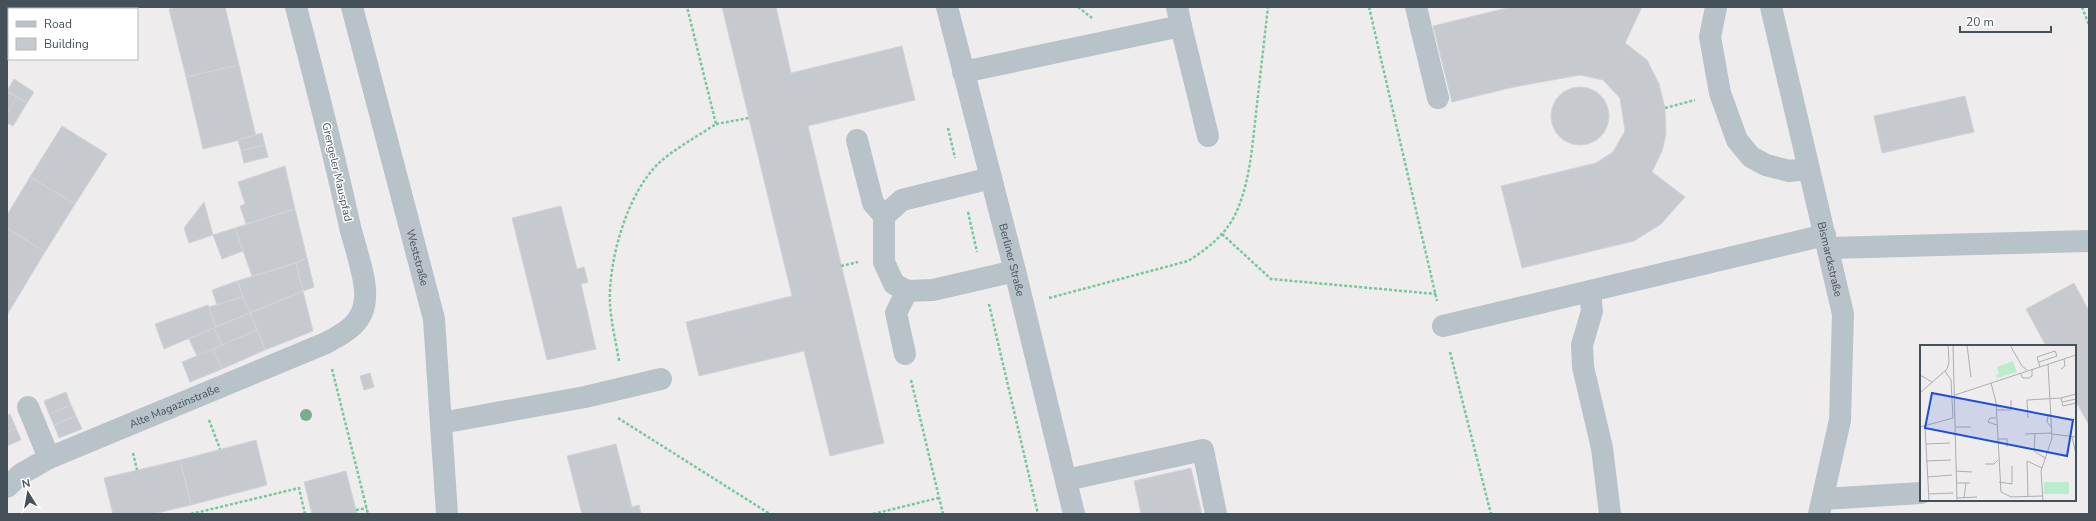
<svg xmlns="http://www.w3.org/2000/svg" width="2096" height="521" font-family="'Nunito Sans',sans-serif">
<rect width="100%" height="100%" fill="#efeced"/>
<g fill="#c6cacf" stroke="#d1d3d8">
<path d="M7 7H13L9 9 7 15Z"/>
<path d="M178 7H225L239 65 186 77 169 9Z"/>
<path d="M722 7H776L791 73 902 46 915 100 808 126 884 443 830 456 804 351 699 376 686 322 792 296Z"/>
<path d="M1511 7H1642L1625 43 1647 60 1659 84 1665 108 1666 134 1662 151 1652 172 1685 197 1661 224 1634 241 1522 268 1501 186 1596 163 1613 152 1625 131 1620 98 1603 80 1580 75 1514 87 1452 102 1433 26Z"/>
<path d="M239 65 256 136 203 149 186 77Z"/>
<path d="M14 79 34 92 27 103 7 91Z"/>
<circle cx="1580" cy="116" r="29"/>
<path d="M7 92 17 97 7 113Z"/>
<path d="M1965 96 1974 132 1882 153 1874 116Z"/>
<path d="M17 97 27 103 13 126 7 123V113Z"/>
<path d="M62 126 107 154 75 204 30 177Z"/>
<path d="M262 133 265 145 241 151 238 140Z"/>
<path d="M265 145 268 157 244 163 241 151Z"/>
<path d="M285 166 295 209 246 224 240 206 245 204 238 182Z"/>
<path d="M30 177 75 204 45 252 7 228V215Z"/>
<path d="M204 202 213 235 189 243 184 228Z"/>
<path d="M561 206 577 269 584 267 588 282 581 284 596 349 547 360 512 218Z"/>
<path d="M295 209 307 258 296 263 252 276 235 228Z"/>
<path d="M7 228 45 252 16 300 7 295Z"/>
<path d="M235 228 243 251 222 259 213 235Z"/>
<path d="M307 258 314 287 303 291 296 263Z"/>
<path d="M296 263 303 291 250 313 237 281Z"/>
<path d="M237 281 243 297 217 305 212 290Z"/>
<path d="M2074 283 2089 311V425L2075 400V346H2046L2026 309Z"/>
<path d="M303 291 313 331 265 350 250 313Z"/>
<path d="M7 295 16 300 7 315Z"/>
<path d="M243 297 250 313 216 327 209 307Z"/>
<path d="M208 305 216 327 164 349 155 324Z"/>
<path d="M250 313 257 330 222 346 214 328Z"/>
<path d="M214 328 222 346 197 356 189 339Z"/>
<path d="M257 330 265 350 222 369 213 349Z"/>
<path d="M213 349 222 369 190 382 182 362Z"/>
<path d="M370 373 374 387 364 390 360 376Z"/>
<path d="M66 392 71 405 49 414 44 401Z"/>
<path d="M71 405 76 416 54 425 49 414Z"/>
<path d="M10 414 16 428 7 432V416Z"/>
<path d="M76 416 82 429 59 438 54 425Z"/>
<path d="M16 428 21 440 7 446V432Z"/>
<path d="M256 440 267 485 191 505 180 460Z"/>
<path d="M616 444 632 507 639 505 641 514H582L567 456Z"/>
<path d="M180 460 191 505 153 514H113L104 478Z"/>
<path d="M1191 468 1202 514H1141L1134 481Z"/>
<path d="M346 471 357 514H312L304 482Z"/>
</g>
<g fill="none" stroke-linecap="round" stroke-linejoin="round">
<g stroke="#74ca9c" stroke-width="2.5" stroke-dasharray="3 2" stroke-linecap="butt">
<path d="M1078 7 1092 18"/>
<path d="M1369 7 1437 301"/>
<path d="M2082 7 2089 25"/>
<path d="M1665 108 1695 100"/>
<path d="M716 124 749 118"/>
<path d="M948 128 955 158"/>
<path d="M968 212 977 252"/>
<path d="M1222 234 1271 279 1436 294"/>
<path d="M841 266 858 262"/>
<path d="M1049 298 1188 261C1207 249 1225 235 1235 215 1250 183 1252 148 1256 113 1260 78 1264 42 1268 7"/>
<path d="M989 304 1038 514"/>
<path d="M1450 352 1491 514"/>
<path d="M619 361C616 342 611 322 610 304 608 261 627 193 659 163 674 149 698 136 716 124L687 7"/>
<path d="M332 369 368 514"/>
<path d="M911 380 943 514"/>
<path d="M618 418 770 514"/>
<path d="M209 420 220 449"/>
<path d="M133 453 137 470"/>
<path d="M356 510 367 508"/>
<path d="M191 514 299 488 305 514"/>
<path d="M873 514 938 498"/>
</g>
<g stroke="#b8c2c9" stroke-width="22">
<path id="s1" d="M352 7 434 319 447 514"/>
<path id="s2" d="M947 7 1015 271 1074 514"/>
<path d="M1416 7 1438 98"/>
<path d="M1716 7 1710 37 1720 93 1737 140 1751 157 1766 165 1789 171 1808 169"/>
<path id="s3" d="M1771 7 1843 314 1840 420 1819 514"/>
<path d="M1181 26 1208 136"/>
<path d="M963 72 1181 26 1177 7"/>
<path d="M857 140 873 203 884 216"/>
<path d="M991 178 902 200 884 216V262L894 284 907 291 933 290 1015 271"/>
<path d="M1829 248 2089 241"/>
<path d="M1590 293 1592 311 1582 345 1583 367 1602 448 1610 514"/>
<path d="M1443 326 1825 235"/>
<path d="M905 354 896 313 907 291"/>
<path d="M28 407 49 458"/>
<path d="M441 423 585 397 661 379"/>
<path d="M1066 480 1203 450 1216 514"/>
<path id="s4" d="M7 487 21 474 49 458 326 343C345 333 364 323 365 298 367 280 355 247 350 227 334 154 315 80 296 7"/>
<path d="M1823 499 1921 493"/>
</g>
</g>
<circle fill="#79ac91" cx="306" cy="415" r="6"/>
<g text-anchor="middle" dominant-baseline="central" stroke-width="3" stroke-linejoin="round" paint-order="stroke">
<g font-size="11" fill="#455159" stroke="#fff">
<text transform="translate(337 172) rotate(77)">Grengeler Mauspfad</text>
<text stroke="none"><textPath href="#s1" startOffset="259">Weststraße</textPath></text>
<text stroke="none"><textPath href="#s3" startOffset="259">Bismarckstraße</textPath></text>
<text stroke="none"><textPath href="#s2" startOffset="261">Berliner Straße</textPath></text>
<text stroke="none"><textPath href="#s4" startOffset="187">Alte Magazinstraße</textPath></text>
</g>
</g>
<g transform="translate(1920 345)">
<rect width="156" height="156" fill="#efeced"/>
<path d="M93 16 97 27 77 33 76 30 79 29 77 22ZM124 137H149V149H124Z" fill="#bbedcc"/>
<path fill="none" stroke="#abaeb2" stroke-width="1" d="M33 0 37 156M47 0 51 32M90 0 102 21 107 25M119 17 137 11 135 6 117 12 120 22M141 24 145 21 144 14M100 28 103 33H109L112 31V24M0 30 12 37M71 38 76 57 81 147 91 152 122 151M0 48 27 24 29 17 28 0M35 50 156 10M141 53 143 61 156 58M142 57 156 54M76 65H91V55M131 69 128 71 127 77 132 83M76 73H70L68 77 77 80M108 73 107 55 141 53 156 49M5 81 9 156M0 82 33 73 31 35 25 26M36 82H51M105 89 132 88M115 89 114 106 125 113M132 89 156 92M152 92 156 109M78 94H87V102M6 99 30 98M6 116 31 115M65 119H74L78 115M36 126 52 127M7 132 32 130M79 137 92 139V121M37 138H50M8 149 33 148M108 151 107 116 122 123M37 153 57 152M44 153 46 138M123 156 121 126 132 93 128 19"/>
<path fill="#1d4ed8" fill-opacity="0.15" stroke="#1d4ed8" stroke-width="2" d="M12 48 153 75 147 111 5 83Z"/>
<rect width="156" height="156" fill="none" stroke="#455159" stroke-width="2"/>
</g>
<rect width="2096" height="521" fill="none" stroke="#455159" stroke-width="16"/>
<rect x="8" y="8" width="130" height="52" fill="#ffffff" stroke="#b5b9bd"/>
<rect x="16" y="21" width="20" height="6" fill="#b8c2c9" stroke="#b5b9bd"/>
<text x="44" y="28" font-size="12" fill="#455159">Road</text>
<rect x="16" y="38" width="20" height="12" fill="#c6cacf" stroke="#b5b9bd"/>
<text x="44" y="48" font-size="12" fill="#455159">Building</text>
<g transform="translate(28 493) rotate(349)" stroke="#ffffff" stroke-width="3" paint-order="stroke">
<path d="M0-3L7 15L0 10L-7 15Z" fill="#455159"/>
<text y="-6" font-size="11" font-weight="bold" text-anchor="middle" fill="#455159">N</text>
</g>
<path d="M1960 26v6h91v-6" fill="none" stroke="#455159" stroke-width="2"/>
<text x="1966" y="26" font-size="12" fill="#455159" stroke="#ffffff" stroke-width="3" paint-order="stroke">20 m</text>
</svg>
